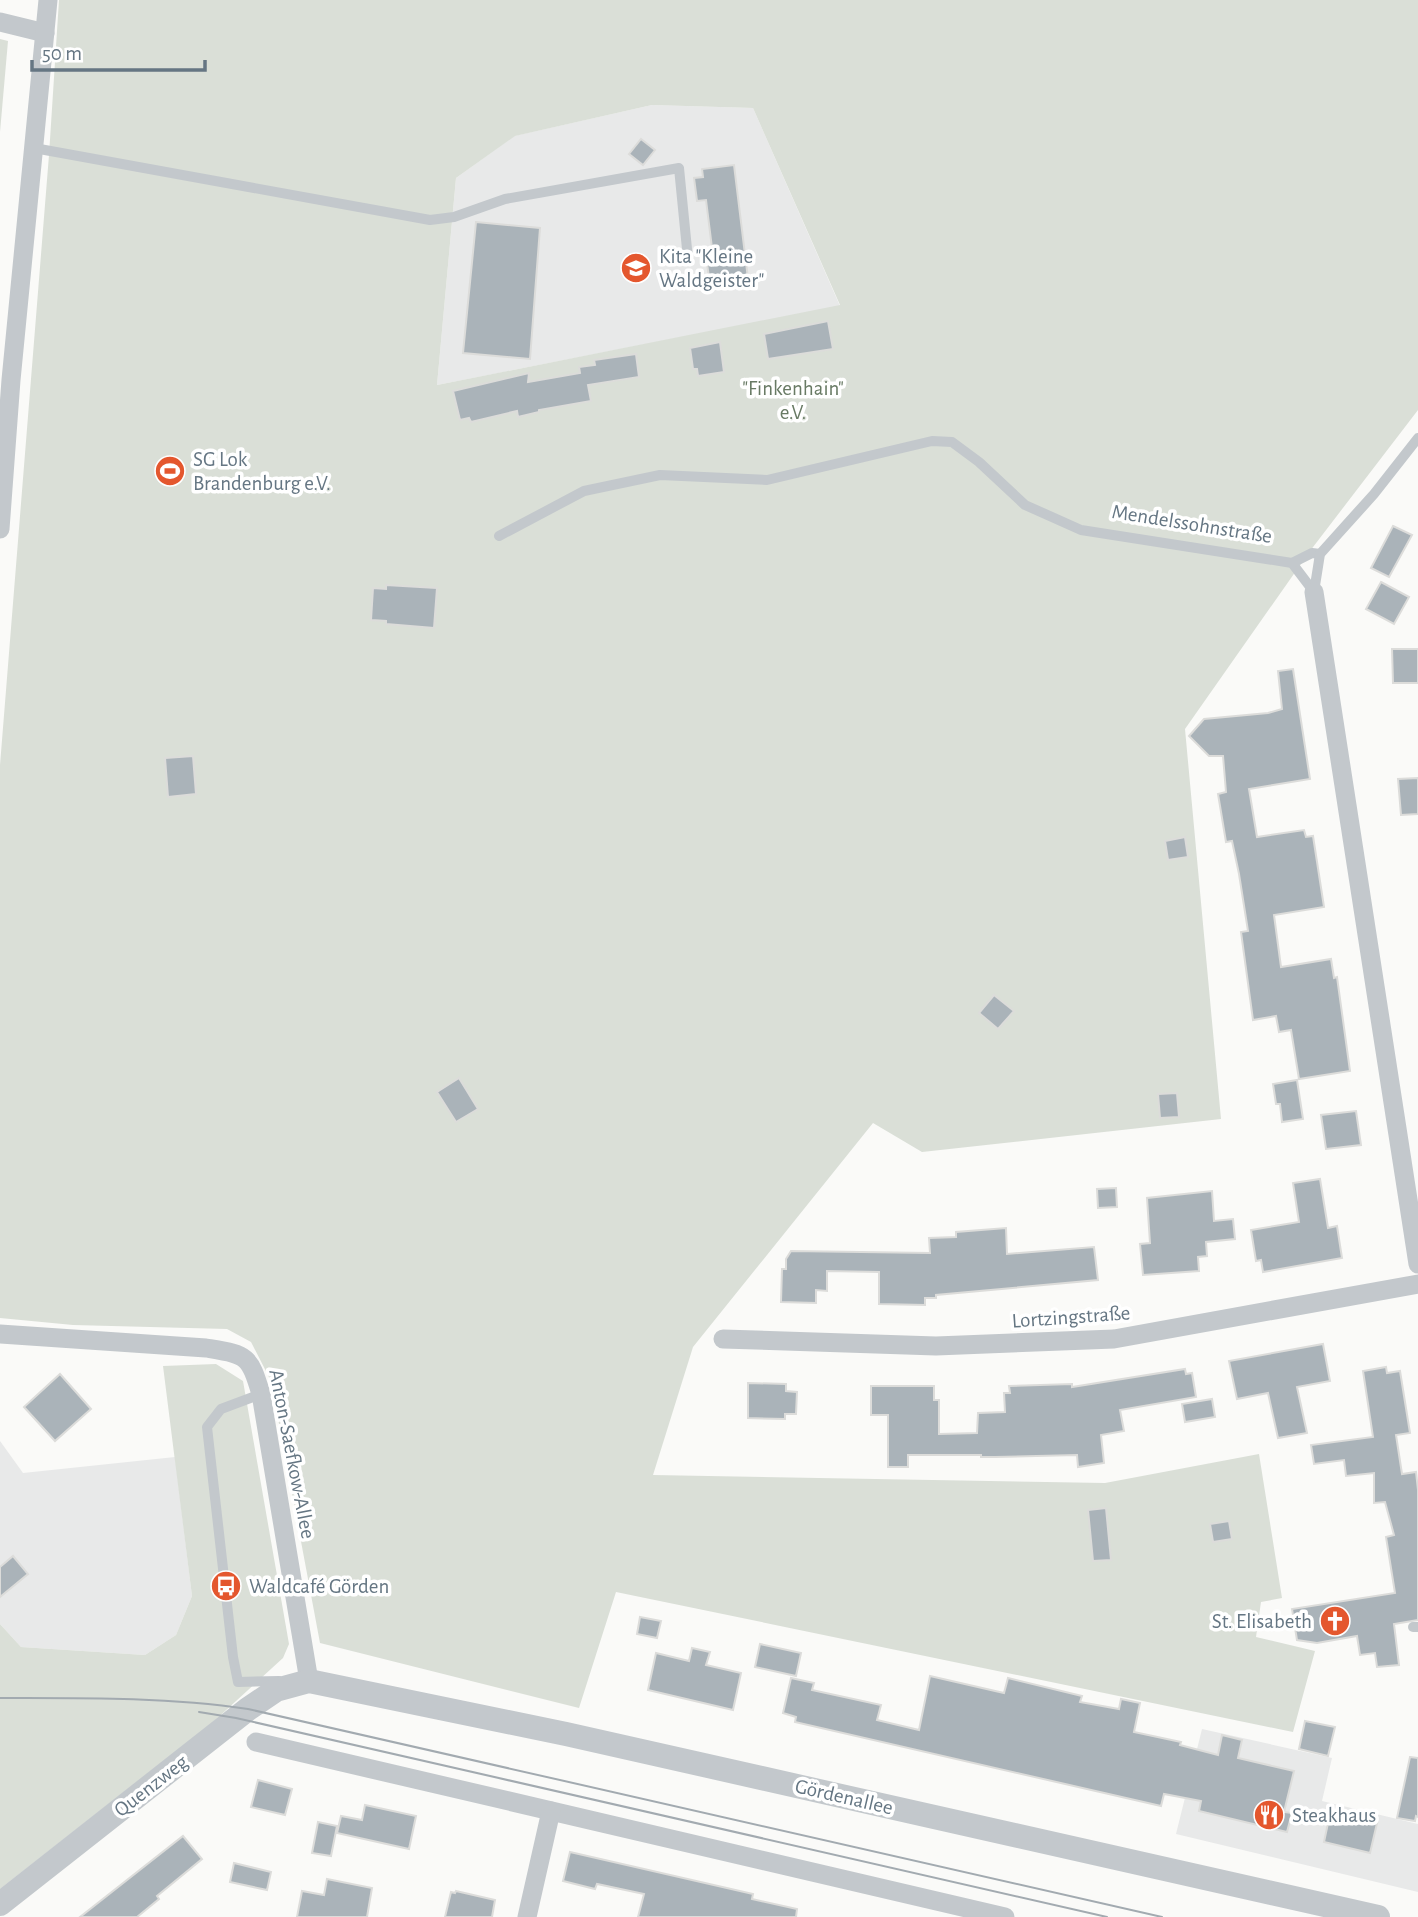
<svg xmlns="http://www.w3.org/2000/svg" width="1418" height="1917" font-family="'Alegreya Sans',sans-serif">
<rect width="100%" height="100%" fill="#fafaf8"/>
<g fill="#e8e9e9">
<path d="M652 105 753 108 840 306 437 385 456 178 514 136Z"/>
<path d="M0 1441 23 1473 175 1457 192 1596 176 1635 145 1655 21 1647 0 1624Z"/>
<path d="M1202 1729 1332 1758 1322 1801 1418 1824V1892L1176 1834Z"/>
</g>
<g fill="#dadfd7" fill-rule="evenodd">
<path d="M59 0H1418V410L1310 551 1185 729 1221 1119 922 1152 873 1123 693 1347 653 1475 1105 1483 1259 1454 1282 1598 1261 1602 1256 1637 1315 1651 1293 1732 616 1592 579 1708 320 1643 271 1381 251 1342 227 1329 73 1325 0 1318V765L49 155ZM652 105 753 108 840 305 437 385 456 178 515 136Z"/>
<path d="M0 39 8 41 0 132Z"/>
<path d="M216 1364 243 1381 289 1644 283 1658 212 1723 0 1889V1624L21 1647 145 1655 176 1635 192 1596 163 1366Z"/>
</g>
<g fill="#aab3b9" stroke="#dcdcda" stroke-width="2">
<path d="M641 139 655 150 643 165 629 154Z"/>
<path d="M734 165 748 279 716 283 715 277 709 278 706 256H713L706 200 697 201 694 178 703 177 702 169Z"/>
<path d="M476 222 540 228 530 359 463 353Z"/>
<path d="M828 321 833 349 768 359 764 334Z"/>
<path d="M720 342 724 372 698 376 697 369H693L690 348Z"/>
<path d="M636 354 639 377 588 385 591 401 539 410V412L518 417 517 411 471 422 469 418 460 420 453 391 529 373 528 382 580 373 579 367 595 365 594 360Z"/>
<path d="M1393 526 1412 535 1389 577 1371 568Z"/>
<path d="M1381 582 1409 597 1394 624 1366 609Z"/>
<path d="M386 585 437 588 434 628 386 624V621L371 620 373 588 386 589Z"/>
<path d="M1392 649H1418V683H1393Z"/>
<path d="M1293 669 1310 779 1249 789 1257 837 1304 830 1306 837 1313 836 1324 907 1274 915 1281 967 1331 959 1334 978 1337 977 1350 1071 1299 1079 1291 1030 1279 1032 1276 1016 1253 1020 1241 932 1248 931 1239 874 1232 841 1226 842 1218 794 1226 792 1223 756H1209L1189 736 1204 719 1268 713 1282 709 1278 671Z"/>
<path d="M193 756 196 794 168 797 165 758Z"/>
<path d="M1418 778V814L1401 815 1398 779Z"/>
<path d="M1185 837 1188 857 1168 860 1165 841Z"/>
<path d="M994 995 1014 1011 998 1029 979 1013Z"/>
<path d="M459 1078 478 1109 456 1122 437 1092Z"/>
<path d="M1297 1080 1303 1119 1282 1122 1280 1104H1276L1273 1084Z"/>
<path d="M1177 1093 1179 1117 1160 1118 1158 1094Z"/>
<path d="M1356 1111 1361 1145 1326 1149 1321 1115Z"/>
<path d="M1320 1179 1328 1228 1337 1226 1342 1258 1263 1272 1261 1260 1256 1261 1251 1230 1299 1222 1293 1183Z"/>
<path d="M1116 1188 1117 1207 1098 1208 1097 1189Z"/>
<path d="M1212 1191 1214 1221 1233 1219 1235 1239 1206 1242 1207 1256 1198 1257 1199 1271 1143 1275 1140 1244 1150 1243 1147 1198Z"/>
<path d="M1006 1228 1007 1254 1094 1247 1098 1280 936 1295V1298H925V1305L879 1304V1272L827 1271V1291L816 1290V1303L781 1302 782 1269H786V1259L791 1251 930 1253 929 1238 956 1237V1232Z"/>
<path d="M1323 1344 1330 1381 1297 1387 1307 1433 1278 1438 1268 1393 1237 1399 1229 1361Z"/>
<path d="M1386 1367 1387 1373 1400 1371 1410 1433 1396 1435 1402 1474 1416 1472 1418 1490V1620L1394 1624 1399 1665 1377 1667 1375 1653 1360 1655 1357 1636 1317 1643 1297 1640 1292 1609 1395 1593 1386 1537 1394 1535 1385 1502 1374 1503V1473L1346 1476 1344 1460 1314 1464 1311 1445 1373 1437 1363 1371Z"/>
<path d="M1185 1369 1186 1374 1192 1373 1196 1397 1120 1410 1124 1431 1101 1435 1104 1463 1078 1467 1077 1455 995 1457H981V1455H908V1467H888V1415H871V1386H934V1400H939V1434L977 1433 978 1413 1005 1412 1004 1393H1010L1009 1386 1072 1384V1387Z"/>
<path d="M60 1374 91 1409 55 1441 24 1407Z"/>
<path d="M748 1383 786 1384V1391L797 1392 796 1414H785V1419L748 1418Z"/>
<path d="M1212 1399 1215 1417 1185 1422 1182 1404Z"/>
<path d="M1106 1508 1111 1560 1093 1561 1088 1510Z"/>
<path d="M1229 1521 1232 1539 1213 1542 1210 1524Z"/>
<path d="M13 1556 28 1574 0 1597V1567Z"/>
<path d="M640 1617 661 1621 657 1638 637 1634Z"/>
<path d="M760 1644 801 1653 796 1676 755 1667Z"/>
<path d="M692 1648 710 1652 706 1665 741 1673 733 1710 648 1690 656 1653 689 1661Z"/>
<path d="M930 1676 1004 1693 1008 1678 1082 1696 1080 1702 1119 1709 1121 1699 1140 1703 1134 1732 1181 1742 1180 1745 1218 1755 1222 1735 1242 1740 1238 1758 1294 1771 1284 1812 1292 1813 1287 1832 1199 1811 1201 1801 1164 1794 1161 1806 795 1722 796 1717 783 1713 791 1678 814 1683 812 1690 881 1705 877 1720 919 1730Z"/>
<path d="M1305 1721 1335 1727 1328 1756 1299 1749Z"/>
<path d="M1410 1757 1418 1758V1817L1416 1816 1415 1821 1397 1818Z"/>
<path d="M258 1780 292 1789 285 1815 251 1807Z"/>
<path d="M365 1805 416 1816 409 1849 337 1833 341 1816 362 1820Z"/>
<path d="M1331 1809 1378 1819 1370 1853 1324 1842Z"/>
<path d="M318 1822 337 1826 331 1856 312 1853Z"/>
<path d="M183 1836 202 1859 157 1896 159 1899 137 1917H80Z"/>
<path d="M570 1852 753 1894 752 1899 797 1909 796 1917H638L644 1894 597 1884 595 1889 563 1881Z"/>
<path d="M234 1863 271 1872 267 1890 230 1882Z"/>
<path d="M327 1879 372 1888 367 1917H297L302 1891 324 1895Z"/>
<path d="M456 1891 495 1900 492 1917H445L451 1892 455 1893Z"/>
</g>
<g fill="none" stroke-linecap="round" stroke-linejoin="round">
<g stroke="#c3c8cc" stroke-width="10">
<path d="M34 148 430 220 454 217 505 199 679 168 688 259"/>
<path d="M499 536 584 491 660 475 767 480 932 441 952 442 979 462 1025 505 1081 530 1292 563 1314 592"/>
<path d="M1292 563 1312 553 1320 554"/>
<path d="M1314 592 1320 554 1374 494 1418 438"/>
<path d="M261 1394 221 1409 207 1427 233 1657 238 1682 279 1681"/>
<path d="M1413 1627H1418"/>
</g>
<g stroke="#c3c8cc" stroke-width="19">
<path d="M0 22 45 33"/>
<path d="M0 529 11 380 48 0"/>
<path d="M1314 592 1418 1264"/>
<path d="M0 1334 206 1348C247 1355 249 1354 261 1394L309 1681"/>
<path d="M723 1339 936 1346 1114 1339 1418 1284"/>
<path d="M256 1742 1005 1917"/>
<path d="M527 1917 551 1811"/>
</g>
<path stroke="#c3c8cc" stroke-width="24" d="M0 1904 248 1709 276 1690 309 1681 566 1734 1378 1917"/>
<g stroke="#a2aab0" stroke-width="2">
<path d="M0 1698C83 1698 166 1697 248 1709L1162 1917"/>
<path d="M199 1712 236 1718 1107 1917"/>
</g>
</g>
<defs>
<g id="school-disc" transform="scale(1.575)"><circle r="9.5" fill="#e4572e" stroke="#fff"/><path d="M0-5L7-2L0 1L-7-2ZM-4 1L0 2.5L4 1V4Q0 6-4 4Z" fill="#fff"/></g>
<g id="stadium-disc" transform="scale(1.575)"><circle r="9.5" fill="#e4572e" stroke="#fff"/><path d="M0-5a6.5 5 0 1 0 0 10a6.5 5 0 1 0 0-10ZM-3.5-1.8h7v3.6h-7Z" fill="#fff"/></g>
<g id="bus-disc" transform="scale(1.575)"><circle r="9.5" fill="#e4572e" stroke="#fff"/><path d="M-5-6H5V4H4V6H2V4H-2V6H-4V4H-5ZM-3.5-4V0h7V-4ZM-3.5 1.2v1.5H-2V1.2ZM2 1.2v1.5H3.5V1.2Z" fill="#fff"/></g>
<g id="church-disc" transform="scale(1.575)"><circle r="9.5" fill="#e4572e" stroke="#fff"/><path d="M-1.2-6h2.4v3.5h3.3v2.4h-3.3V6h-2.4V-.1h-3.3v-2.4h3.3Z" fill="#fff"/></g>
<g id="restaurant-disc" transform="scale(1.575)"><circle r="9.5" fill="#e4572e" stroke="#fff"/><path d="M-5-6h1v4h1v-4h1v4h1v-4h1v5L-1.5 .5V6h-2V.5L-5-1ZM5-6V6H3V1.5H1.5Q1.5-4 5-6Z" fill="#fff"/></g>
</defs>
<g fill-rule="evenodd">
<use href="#school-disc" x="636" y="268"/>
<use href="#stadium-disc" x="170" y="471"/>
<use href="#bus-disc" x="226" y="1586"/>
<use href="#church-disc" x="1335" y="1621"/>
<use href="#restaurant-disc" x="1269" y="1815"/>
</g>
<g text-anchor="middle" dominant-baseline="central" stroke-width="7" stroke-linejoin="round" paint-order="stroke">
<g font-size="21" fill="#657683" stroke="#fff" text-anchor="start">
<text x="659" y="256">Kita "Kleine<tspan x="659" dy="24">Waldgeister"</tspan></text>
<text x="193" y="459">SG Lok<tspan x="193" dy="24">Brandenburg e.V.</tspan></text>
<text x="249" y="1586">Waldcafé Görden</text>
<text x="1312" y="1621" text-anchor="end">St. Elisabeth</text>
<text x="1292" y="1815">Steakhaus</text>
</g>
<g font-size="21" fill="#687a64" stroke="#fff">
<text x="793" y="388">"Finkenhain"<tspan x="793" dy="24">e.V.</tspan></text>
</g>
<g font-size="21" fill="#657683" stroke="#fff">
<text transform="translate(1192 524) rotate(9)">Mendelssohnstraße</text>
<text transform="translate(1071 1317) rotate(-4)">Lortzingstraße</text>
<text transform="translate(292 1454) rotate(79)">Anton-Saefkow-Allee</text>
<text transform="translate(151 1786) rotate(-38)">Quenzweg</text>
<text transform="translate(844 1797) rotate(13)">Gördenallee</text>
</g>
</g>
<path d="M32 60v10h173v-10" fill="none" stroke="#657683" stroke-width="3.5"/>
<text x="42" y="60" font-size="21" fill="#657683" stroke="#ffffff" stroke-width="5" paint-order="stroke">50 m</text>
</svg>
